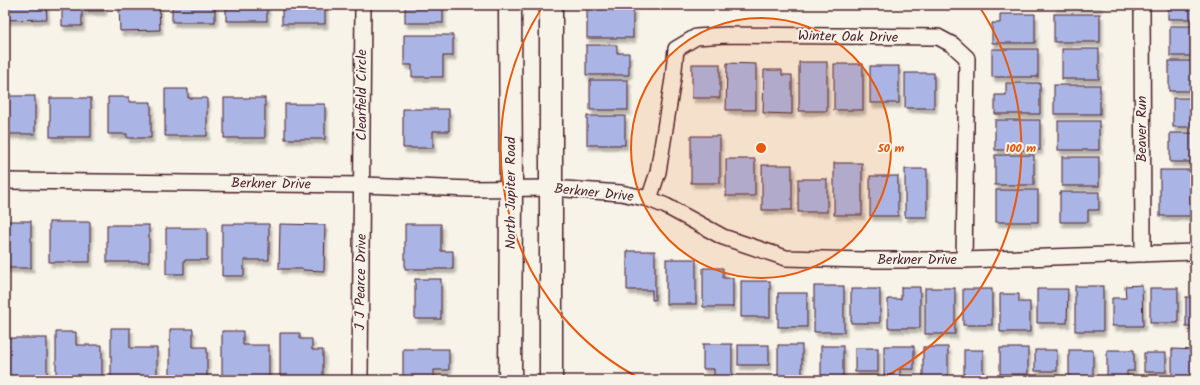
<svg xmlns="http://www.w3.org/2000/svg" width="1200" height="385" font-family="Kalam,sans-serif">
<defs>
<filter id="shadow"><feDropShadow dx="2.5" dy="4.5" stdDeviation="1" flood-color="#0004"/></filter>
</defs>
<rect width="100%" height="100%" fill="#f7f3e8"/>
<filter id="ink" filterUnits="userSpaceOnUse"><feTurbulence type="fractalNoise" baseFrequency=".025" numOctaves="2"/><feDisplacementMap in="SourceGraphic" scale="8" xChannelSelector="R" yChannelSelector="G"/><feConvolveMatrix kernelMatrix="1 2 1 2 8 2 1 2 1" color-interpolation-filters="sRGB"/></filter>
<g filter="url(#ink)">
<g fill="#aab5e5" stroke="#4a1f2b" filter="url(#shadow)">
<path d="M5 5H46L47 19 5 20Z"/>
<path d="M62 5H104V11H82V26H62Z"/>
<path d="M119 5H159L160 30 120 31Z"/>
<rect x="172" y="5" width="43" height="17"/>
<rect x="226" y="5" width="41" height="16"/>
<rect x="282" y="5" width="43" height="19"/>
<rect x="405" y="5" width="38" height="18"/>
<rect x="1054" y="5" width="46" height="2"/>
<rect x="1168" y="5" width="27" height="14"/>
<rect x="587" y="8" width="46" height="30"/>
<path d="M1000 14H1035V43H992V23H1000Z"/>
<rect x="1054" y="14" width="46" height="28"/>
<rect x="1170" y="26" width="25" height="30"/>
<path d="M404 35H453V56H443V77H412V65H404Z"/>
<path d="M586 45H617V53H629V75H586Z"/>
<rect x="992" y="49" width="46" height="28"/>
<rect x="1062" y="49" width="37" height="30"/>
<rect x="1169" y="61" width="26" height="30"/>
<rect x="799" y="62" width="28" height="49"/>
<path d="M727 63 756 64V110H726Z"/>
<rect x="692" y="64" width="28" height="34"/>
<rect x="834" y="64" width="29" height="46"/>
<rect x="870" y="66" width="29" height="37"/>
<path d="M764 70H782V75H792V114L763 113Z"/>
<rect x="905" y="73" width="29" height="35"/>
<rect x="590" y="80" width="38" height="30"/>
<path d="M1006 83H1040V114H995V95H1006Z"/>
<rect x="1054" y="85" width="46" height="29"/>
<path d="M165 89H188V98H207V136H165Z"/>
<rect x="5" y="96" width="30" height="38"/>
<path d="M108 97H129V102H151V138H127V134H108Z"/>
<rect x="50" y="98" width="41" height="39"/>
<rect x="224" y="98" width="41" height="40"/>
<rect x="1173" y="98" width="22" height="29"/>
<rect x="285" y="104" width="40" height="35"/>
<path d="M403 109H449V131H433V148H403Z"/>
<rect x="587" y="116" width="38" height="29"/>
<rect x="995" y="120" width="45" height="30"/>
<rect x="1058" y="121" width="41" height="29"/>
<rect x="1170" y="133" width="25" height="29"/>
<rect x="691" y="136" width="29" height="47"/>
<rect x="995" y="155" width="39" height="30"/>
<rect x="1062" y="157" width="37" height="29"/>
<rect x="726" y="159" width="29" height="37"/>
<rect x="834" y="163" width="28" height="52"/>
<rect x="762" y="165" width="30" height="45"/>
<rect x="905" y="169" width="22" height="48"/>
<rect x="1160" y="170" width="31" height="46"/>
<rect x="870" y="176" width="28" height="40"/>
<rect x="798" y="179" width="29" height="33"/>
<rect x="996" y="190" width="42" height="32"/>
<path d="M1060 192H1099V210H1088V222H1060Z"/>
<rect x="5" y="221" width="26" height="47"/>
<rect x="49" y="222" width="41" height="40"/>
<path d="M222 224H269V260H244V276H222Z"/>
<path d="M280 224 325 225 324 271 303 270V269H279Z"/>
<path d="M405 224H441V251H453V269H405Z"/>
<rect x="107" y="225" width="42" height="37"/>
<path d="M166 228H207V260H184V274H166Z"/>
<path d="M627 251H655V300H652V290H627Z"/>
<rect x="666" y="259" width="30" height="45"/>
<path d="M703 268H723V278H733V307H703Z"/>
<rect x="415" y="279" width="26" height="40"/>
<rect x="741" y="281" width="29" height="36"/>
<path d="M1142 285 1143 326H1112V298H1126L1125 286Z"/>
<rect x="814" y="286" width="30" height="46"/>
<rect x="1075" y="286" width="28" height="45"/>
<path d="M901 287H920V328H888V299H901Z"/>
<rect x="925" y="288" width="30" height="46"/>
<rect x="1150" y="288" width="28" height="35"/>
<rect x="851" y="289" width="29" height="34"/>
<rect x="963" y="289" width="29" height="36"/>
<path d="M1037 289H1068L1067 323H1037Z"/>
<rect x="778" y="293" width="29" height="34"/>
<path d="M1000 294H1019V302H1030V332H1000Z"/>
<rect x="1186" y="297" width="9" height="30"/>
<path d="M111 328H130V348H157V380H111Z"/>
<path d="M170 329H193V347H207V377H170Z"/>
<path d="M222 331H243V345H269V380H222Z"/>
<path d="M56 332H76V345H102V380H56Z"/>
<path d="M280 333H300V339H312V350H323V380H280Z"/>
<rect x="5" y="338" width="42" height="42"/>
<path d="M703 344H732V377H714V369H703Z"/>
<rect x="738" y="345" width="31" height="20"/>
<rect x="778" y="345" width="24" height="35"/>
<rect x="821" y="346" width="22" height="34"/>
<path d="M884 346H914V369H900V380H884Z"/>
<rect x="923" y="347" width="25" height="33"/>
<rect x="855" y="348" width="23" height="24"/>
<rect x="1000" y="348" width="28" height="26"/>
<path d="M403 349H449V370H434V380H403Z"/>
<path d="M1172 349 1195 350V371H1192L1191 379 1172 378Z"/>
<rect x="964" y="350" width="19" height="30"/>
<rect x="1035" y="350" width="22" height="21"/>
<rect x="1069" y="350" width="24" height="30"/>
<path d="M1107 350H1134V371H1127V380H1107Z"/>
<rect x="1144" y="353" width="22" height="19"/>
</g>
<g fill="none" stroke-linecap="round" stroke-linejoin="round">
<g stroke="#4a1f2b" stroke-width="18">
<g id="street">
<path d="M1142 5 1143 254"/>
<path d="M5 181 362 185 472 189 551 188 621 193 649 199 666 206 723 237 786 258 863 260H964L1195 252"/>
<path d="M649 199 658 172 673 79 676 49 696 37 726 35 938 37 953 45 967 58 964 260"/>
<path d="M360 380 363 5"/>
</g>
</g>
<g stroke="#4a1f2b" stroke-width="25">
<g id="primary">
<path d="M510 380 511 189 510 5"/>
<path d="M551 380V5"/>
</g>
</g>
<use href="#street" stroke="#f7f3e8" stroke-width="15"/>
<use href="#primary" stroke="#f7f3e8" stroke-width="22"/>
</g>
</g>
<circle cx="761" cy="148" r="130" fill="#e8590c" fill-opacity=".12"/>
<g fill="none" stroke="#e8590c" stroke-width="2">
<circle cx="761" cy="148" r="130"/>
<path d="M643 380A260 260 0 0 1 543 6M979 6A260 260 0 0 1 879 380"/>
</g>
<g text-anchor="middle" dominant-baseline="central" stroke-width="4" stroke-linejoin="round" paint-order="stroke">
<g font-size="14" fill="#4a1f2b" stroke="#f7f3e8">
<text transform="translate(848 37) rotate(1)">Winter Oak Drive</text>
<text transform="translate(362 95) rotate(-90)">Clearfield Circle</text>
<text transform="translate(1142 129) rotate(-90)">Beaver Run</text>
<text transform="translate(271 184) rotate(1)">Berkner Drive</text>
<text transform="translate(511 193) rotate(-90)">North Jupiter Road</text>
<text transform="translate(594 193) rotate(6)">Berkner Drive</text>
<text x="917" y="260">Berkner Drive</text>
<text transform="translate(361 282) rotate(-89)">J J Pearce Drive</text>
</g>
</g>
<circle cx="761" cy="148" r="6" fill="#e8590c" stroke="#f7f3e8" stroke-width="2"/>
<g font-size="12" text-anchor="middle" font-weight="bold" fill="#e8590c" stroke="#f7f3e8" stroke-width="4" stroke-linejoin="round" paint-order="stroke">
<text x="891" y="152">50 m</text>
<text x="1021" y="152">100 m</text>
</g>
<rect width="1200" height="385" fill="none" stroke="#f7f3e8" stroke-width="20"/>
<rect x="10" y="10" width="1180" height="365" fill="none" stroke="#4a1f2b" stroke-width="1.5" filter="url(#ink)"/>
</svg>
